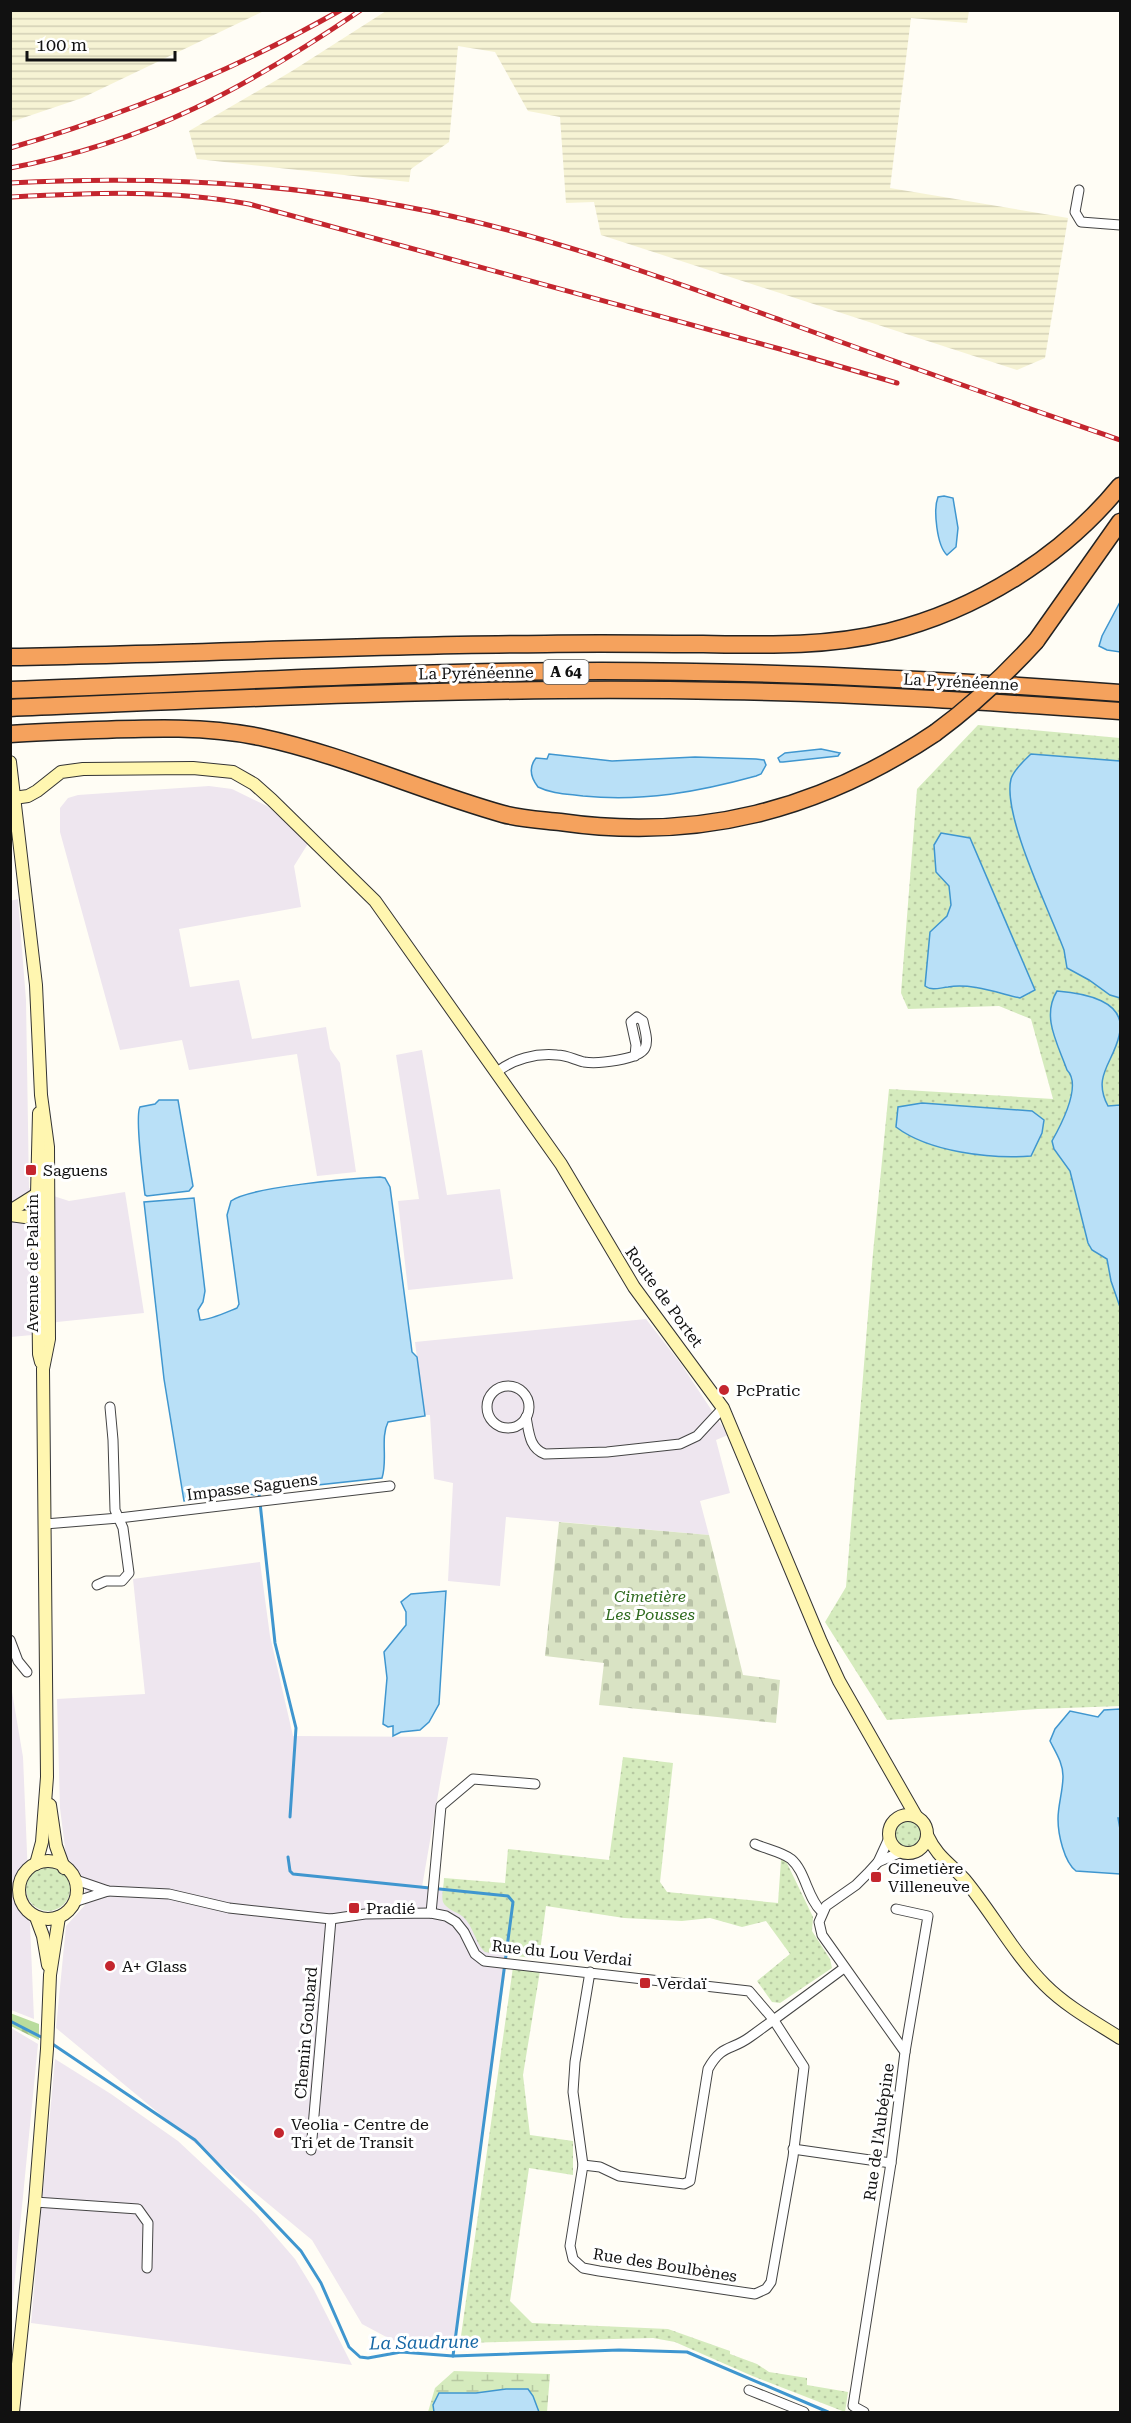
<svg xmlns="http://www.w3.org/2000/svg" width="1131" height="2423" font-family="'Roboto Serif',serif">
<defs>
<pattern id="farmland-rules" width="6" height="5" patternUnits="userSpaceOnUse" patternTransform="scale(1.5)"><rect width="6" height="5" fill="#f6f3d4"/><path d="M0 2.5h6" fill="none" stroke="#d2cfb5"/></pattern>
<pattern id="grass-dots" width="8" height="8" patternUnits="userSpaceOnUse" patternTransform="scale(1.5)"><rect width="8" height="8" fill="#d5ebbd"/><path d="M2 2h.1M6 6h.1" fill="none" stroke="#b6c8a1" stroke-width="1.8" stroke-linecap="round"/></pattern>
<pattern id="forest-firs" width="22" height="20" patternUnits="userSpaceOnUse" patternTransform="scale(1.5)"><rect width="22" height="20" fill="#b9dc9c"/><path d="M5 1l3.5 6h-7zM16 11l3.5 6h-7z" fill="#9ebc85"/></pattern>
<pattern id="wetland-marsh" width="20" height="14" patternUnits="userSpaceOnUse" patternTransform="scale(1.5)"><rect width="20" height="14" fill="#d5ebbd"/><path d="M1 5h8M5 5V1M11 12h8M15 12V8" fill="none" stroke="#b6c8a1"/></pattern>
<pattern id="cemetery-stones" width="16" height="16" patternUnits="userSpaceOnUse" patternTransform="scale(1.5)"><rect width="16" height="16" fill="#d9e3c4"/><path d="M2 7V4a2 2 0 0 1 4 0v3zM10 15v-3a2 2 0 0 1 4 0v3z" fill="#b9c2a7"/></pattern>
</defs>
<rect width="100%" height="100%" fill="#fffdf5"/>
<g fill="#eee6ef">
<path d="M209 786 232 789 267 806 309 842 294 866 301 907 179 929 190 987 239 980 252 1039 326 1027 330 1049 340 1063 356 1172 317 1176 297 1054 189 1070 182 1040 120 1050 60 832V808L68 798 78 795Z"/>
<path d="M18 899 26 1000 29 1188 69 1201 125 1192 144 1313 57 1322 32 1335 11 1337 10 901Z"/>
<path d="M422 1050 447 1195 500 1189 513 1279 408 1290 398 1201 419 1199 396 1055Z"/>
<path d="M646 1319 681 1364 728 1435 716 1440 730 1493 700 1501 709 1535 506 1517 500 1586 448 1581 453 1483 434 1479 430 1415H424L415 1342Z"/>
<path d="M260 1562 270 1636 293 1736 448 1737 422 1887 515 1901 454 2351 392 2340 362 2324 312 2240 56 2028 66 1926 85 1905V1880L66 1856 60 1808 57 1699 145 1694 133 1579Z"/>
<path d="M10 1680 23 1757 34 2019 11 2010Z"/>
<path d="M11 2028 38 2044 11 2318Z"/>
<path d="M55 2059 111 2094 178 2141 257 2215 295 2259 314 2290 352 2365 31 2323Z"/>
</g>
<g fill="url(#farmland-rules)">
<path d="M11 10H264V11L82 98 11 122Z"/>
<path d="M386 11H969L967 23 911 18 890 188 1068 218 1045 358 1017 370 601 235 594 202 566 203 560 117 528 111 495 52 458 46 449 142 411 169 409 182 197 159 189 131 292 71Z"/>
</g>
<g fill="url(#grass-dots)">
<path d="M978 725 1120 738V1706L1038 1709 887 1720 825 1622 846 1587 873 1253 889 1089 1053 1099 1031 1019 999 1006 908 1009 901 993 917 789Z"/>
<path d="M623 1757 673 1763 660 1882 667 1892 778 1903 781 1860 785 1859 813 1917 812 1931 830 1959 832 1968 780 2003 772 2002 757 1981 790 1954 766 1921 742 1927 710 1918 682 1921 624 1918 546 1906 539 1959 485 1952C475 1943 474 1926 462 1916 457 1912 446 1909 443 1902 441 1896 444 1885 444 1878L505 1883 508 1849 609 1860Z"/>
<circle cx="909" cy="1833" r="14"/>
<circle cx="48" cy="1889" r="22"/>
<path d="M513 1967 540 1971 523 2075 530 2135 573 2141V2175L529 2168 510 2301 532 2323 668 2329 730 2351V2354L757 2364 769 2372 807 2378V2385L848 2392 845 2412 750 2375 675 2342 653 2338 460 2343Z"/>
</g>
<path fill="url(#forest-firs)" d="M10 2013 39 2024V2040L11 2026Z"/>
<path fill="url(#wetland-marsh)" d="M454 2371 550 2374 547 2412H428L435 2388Z"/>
<path fill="url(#cemetery-stones)" d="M559 1522 709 1535 743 1675 780 1680 776 1723 599 1705 604 1663 545 1656Z"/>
<g fill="#b9e0f7" stroke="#3f96cf" stroke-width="1.5">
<path d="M944 496 953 498 958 528 956 547 947 555C937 546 933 510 938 497Z"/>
<path d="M1120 602V652L1107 650 1099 646 1102 636Z"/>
<path d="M821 749 840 753 838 756 783 762H780L778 758 785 753Z"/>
<path d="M549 754 612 761 695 757 756 759 764 760 766 765 761 774 756 776C698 792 643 802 583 796 568 794 552 794 538 787 531 778 528 768 536 758L547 759Z"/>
<path d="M1031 754 1120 761V998L1110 995 1089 980 1067 968 1064 950C1050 912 1002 815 1011 779 1014 769 1024 761 1031 754Z"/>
<path d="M941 833 970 838 1035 990 1020 998C998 993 971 983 948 987 939 988 932 991 925 986L930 932 947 916 951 905 949 886 936 872 934 845Z"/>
<path d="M1057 991C1082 993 1129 1000 1119 1036 1113 1063 1092 1076 1108 1106L1120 1105V1307L1111 1281 1107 1259 1092 1250 1088 1243 1070 1171 1054 1149 1052 1141C1061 1125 1082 1085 1067 1070 1058 1044 1041 1017 1057 991Z"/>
<path d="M159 1100H178L193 1186 189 1191 147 1196 145 1195C143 1179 135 1116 140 1107L155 1104Z"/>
<path d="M922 1103 1032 1111 1044 1120 1042 1133 1031 1156C990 1159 929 1152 896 1127L898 1107Z"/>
<path d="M380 1177 385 1178 390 1187 411 1344 412 1352 417 1357 425 1416 388 1422C380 1438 388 1460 382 1478L262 1491 254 1495 244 1493 184 1501 164 1379 144 1202 194 1198 205 1291 203 1302 198 1310 200 1320C210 1320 227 1312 237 1308L239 1304 227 1215 231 1201C249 1187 353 1178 380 1177Z"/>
<path d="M446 1591 439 1704 429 1722 420 1730 401 1732 393 1736V1726L388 1727 383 1724 387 1678 384 1652 406 1625V1612L401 1602 411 1594Z"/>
<path d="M1120 1709V1818H1118L1120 1829V1874L1076 1871C1064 1862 1058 1834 1058 1819 1058 1805 1063 1791 1063 1776 1063 1763 1056 1753 1050 1741L1055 1729 1070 1711 1098 1717 1104 1710Z"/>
<path d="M506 2389H528L533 2396 539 2412H434L433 2405 439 2393H476Z"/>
</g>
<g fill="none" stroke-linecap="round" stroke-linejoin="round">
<g stroke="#3f96cf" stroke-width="3">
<path d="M259 1493 275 1643 296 1728 290 1817"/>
<path d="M288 1857 290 1871 293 1874 508 1896 513 1902 453 2356"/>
<path d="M10 2021 43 2038"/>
<path d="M51 2043 195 2140 301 2251 321 2283 349 2347 360 2357 368 2358 401 2352 453 2356 619 2350 687 2352 828 2412"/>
</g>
<g stroke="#444" stroke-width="11">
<g id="street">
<path d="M1079 190 1075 212 1081 222 1120 225"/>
<path d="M497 1072C513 1059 536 1053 557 1055 567 1055 575 1060 584 1062 597 1064 639 1060 645 1048 649 1040 644 1028 643 1021L637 1017 631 1022 636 1045 635 1056"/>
<circle cx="508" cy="1407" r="21"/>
<path d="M526 1417C529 1432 529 1448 545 1454L607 1452 680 1444 697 1436 723 1408"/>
<path d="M45 1524 119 1518 390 1486"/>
<path d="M97 1585 106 1581H122L129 1573 123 1528 115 1510 113 1440 110 1407"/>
<path d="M10 1640 18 1661 27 1672"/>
<path d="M755 1844C766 1849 782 1852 791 1859 806 1872 807 1898 822 1912"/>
<path d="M878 1862 901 1852"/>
<path d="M76 1880 108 1891 169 1894 229 1908 331 1919 365 1914 431 1913 446 1916 456 1922 464 1932 475 1954 484 1961 749 1991 773 2019 804 2067 793 2157 771 2282 766 2289 755 2294 599 2271 583 2268 573 2259 570 2246 583 2165 573 2092 575 2062 590 1972"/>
<path d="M74 1902 108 1891"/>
<path d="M896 1909 928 1916 905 2052"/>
<path d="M431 1913 441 1806 473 1779 535 1784"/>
<path d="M793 2149 891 2163"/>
<path d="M311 2150 331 1919"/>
<path d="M583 2165 600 2167 619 2176 684 2184 690 2181 708 2069C722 2044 731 2051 750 2037 782 2014 813 1991 844 1968"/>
<path d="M35 2202 138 2209 148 2223 147 2268"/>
<path d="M749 2390 804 2412"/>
<path d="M864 2412 853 2406 891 2163 905 2052 822 1935 819 1922 826 1906 856 1885 868 1873 878 1862 889 1838"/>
</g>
</g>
<g stroke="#333" stroke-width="14">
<g id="secondary">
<path d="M10 762 36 985 41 1095 48 1147 49 1339 43 1369 47 1777 42 1842 36 1864"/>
<path d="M14 798 28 796 37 791 61 772 83 769 193 768 233 772 254 784 272 800 375 901 561 1164 634 1287 723 1408 821 1642 839 1681 916 1816"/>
<path d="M39 1113 37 1194 39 1354 41 1362"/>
<path d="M10 1211 37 1194"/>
<path d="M10 1215 25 1217 44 1211"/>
<path d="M50 1805 56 1846 64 1868"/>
<circle cx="908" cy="1834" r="19"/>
<path d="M927 1835C938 1858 949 1862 965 1880 993 1914 1014 1954 1045 1985 1067 2007 1095 2022 1120 2038"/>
<circle cx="48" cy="1890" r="29"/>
<path d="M36 1917 43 1936 48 1965"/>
<path d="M13 2412 35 2202 47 2049 50 1975 59 1917"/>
</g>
</g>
<g stroke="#222" stroke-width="19">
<g id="highway">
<path d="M1036 641 1120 522"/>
<path d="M10 657C189 654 367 645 546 644 598 643 650 644 703 644 765 645 826 647 888 632 977 610 1062 557 1120 486"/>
<path d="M10 690C208 683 405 671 602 671 775 671 948 680 1120 693"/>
<path d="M10 708C248 698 487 686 725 691 857 693 989 702 1120 711"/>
<path d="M10 734C39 732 68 731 97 730 151 728 207 726 260 737 344 755 421 791 503 814 521 819 542 820 560 822 698 842 820 810 935 733"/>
</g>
</g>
<use href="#street" stroke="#fff" stroke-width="9"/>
<use href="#secondary" stroke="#fff6b0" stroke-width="12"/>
<use href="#highway" stroke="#f5a25d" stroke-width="16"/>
<g stroke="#c4262e" stroke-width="5">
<g id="rail">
<path d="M10 148C125 115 237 69 341 10"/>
<path d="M10 168C148 142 246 88 361 10"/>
<path d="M10 183C142 176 272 181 402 206 533 230 658 276 783 321 895 362 1008 401 1120 440"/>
<path d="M10 197C91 193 169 189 249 204L780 349 897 383"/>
</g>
</g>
<use href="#rail" stroke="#fff" stroke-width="3" stroke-dasharray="9" stroke-linecap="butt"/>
<g stroke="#222" stroke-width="19" stroke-linecap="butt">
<path id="highway-bridge" d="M935 733C972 706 1005 675 1036 641"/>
</g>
<use href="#highway-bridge" stroke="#f5a25d" stroke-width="16"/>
</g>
<g fill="#c4262e" stroke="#fff" stroke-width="2">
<rect x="25" y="1164" width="12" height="12" rx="3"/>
<circle cx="724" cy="1390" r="6"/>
<rect x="870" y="1871" width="12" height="12" rx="3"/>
<rect x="348" y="1902" width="12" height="12" rx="3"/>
<circle cx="110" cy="1966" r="6"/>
<rect x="639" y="1977" width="12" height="12" rx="3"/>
<circle cx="279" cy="2133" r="6"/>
</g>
<g text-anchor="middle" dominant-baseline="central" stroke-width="6" stroke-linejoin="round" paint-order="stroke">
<rect fill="#fff" stroke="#585858" stroke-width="1.5" x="543.5" y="660" width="45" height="24" rx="4.5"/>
<g font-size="15" font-weight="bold" fill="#111">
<text x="566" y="672">A 64</text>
</g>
<g font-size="16" fill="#111" stroke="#fff">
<text transform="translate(476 673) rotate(-1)">La Pyrénéenne</text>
<text transform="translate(961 682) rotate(3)">La Pyrénéenne</text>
<text transform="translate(32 1263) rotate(-90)">Avenue de Palarin</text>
<text transform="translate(664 1297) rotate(54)">Route de Portet</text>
<text transform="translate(252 1487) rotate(-7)">Impasse Saguens</text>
<text transform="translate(562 1953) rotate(6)">Rue du Lou Verdai</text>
<text transform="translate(306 2033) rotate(-85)">Chemin Goubard</text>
<text transform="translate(879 2132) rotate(-82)">Rue de l'Aubépine</text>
<text transform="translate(665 2265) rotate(9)">Rue des Boulbènes</text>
</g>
<g font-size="16" fill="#111" stroke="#fff" text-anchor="start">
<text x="43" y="1170">Saguens</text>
<text x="736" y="1390">PcPratic</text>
<text x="888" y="1868">Cimetière<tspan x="888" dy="18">Villeneuve</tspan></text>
<text x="366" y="1908">Pradié</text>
<text x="122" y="1966">A+ Glass</text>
<text x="657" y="1983">Verdaï</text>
<text x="291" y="2124">Veolia - Centre de<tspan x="291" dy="18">Tri et de Transit</tspan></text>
</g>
<g font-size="16" font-style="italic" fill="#2f6b1f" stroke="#fff">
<text x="650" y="1596">Cimetière<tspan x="650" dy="18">Les Pousses</tspan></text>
</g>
<g font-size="18" font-style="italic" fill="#1768a6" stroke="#fff">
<text transform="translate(424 2342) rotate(-1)">La Saudrune</text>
</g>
</g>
<rect width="1131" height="2423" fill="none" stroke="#111111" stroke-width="24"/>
<path d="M27 51v9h148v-9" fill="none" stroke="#111111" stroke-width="3"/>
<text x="36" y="51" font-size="18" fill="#111111" stroke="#ffffff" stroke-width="4.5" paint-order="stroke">100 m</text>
</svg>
